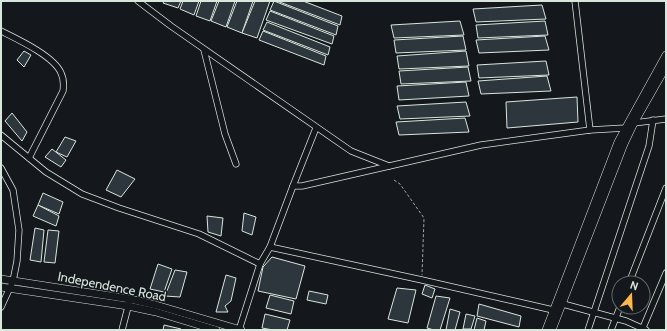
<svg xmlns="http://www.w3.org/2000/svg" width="667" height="331" font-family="Cabin,sans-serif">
<rect width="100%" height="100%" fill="#14181c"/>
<g fill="#2c363c" stroke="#d8e6dc">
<path d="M164 1H181L178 8 163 3Z"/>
<path d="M183 1H199L194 15 180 9Z"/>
<path d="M201 1H217L210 21 196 16Z"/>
<path d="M219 1H235L226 27 211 21Z"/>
<path d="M237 1H253L242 33 227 27Z"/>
<path d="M255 1H270L257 38 242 33Z"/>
<path d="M274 1 338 26 336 35 270 10Z"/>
<path d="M277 1H303L342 16 340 25Z"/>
<path d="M542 5 546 19 476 22 473 9Z"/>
<path d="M270 11 334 36 332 44 266 20Z"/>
<path d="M460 21 464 35 394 38 391 25Z"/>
<path d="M545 21 548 35 478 38 476 25Z"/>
<path d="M267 22 330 47 328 55 263 30Z"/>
<path d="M263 31 326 56 324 65 259 40Z"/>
<path d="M463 36 466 50 396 53 394 40Z"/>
<path d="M545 36 549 50 479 53 476 40Z"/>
<path d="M24 51 31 55 24 67 17 60Z"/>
<path d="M466 51 469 66 399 69 397 56Z"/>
<path d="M546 61 549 75 479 78 477 65Z"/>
<path d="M468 67 471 81 401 84 399 71Z"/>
<path d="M547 76 551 91 481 94 478 81Z"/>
<path d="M466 82 469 96 399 100 397 86Z"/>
<path d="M577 97 578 122 507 128 506 102Z"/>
<path d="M466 102 470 116 400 119 397 106Z"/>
<path d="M12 113 27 132 22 141 5 121Z"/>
<path d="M465 118 469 132 399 135 396 122Z"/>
<path d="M65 137 76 141 67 157 56 152Z"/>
<path d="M52 149 66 160 61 167 45 157Z"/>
<path d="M117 170 135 179 121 197 106 190Z"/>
<path d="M43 193 63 202 59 214 38 205Z"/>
<path d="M38 205 59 216 56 226 33 216Z"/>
<path d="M244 213 256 217 252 235 242 231Z"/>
<path d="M207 216 223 218 221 236 208 232Z"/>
<path d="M35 228 44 230 41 262 30 260Z"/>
<path d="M48 230 59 231 55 263 44 262Z"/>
<path d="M272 257 305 266 296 299 258 291 263 267Z"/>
<path d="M158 264 172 269 164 292 150 289Z"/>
<path d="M175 270 187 272 180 297 165 296Z"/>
<path d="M226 275 236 278 231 301 225 306 228 312H216Z"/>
<path d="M425 285 435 289 432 298 422 294Z"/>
<path d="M397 288 416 290 408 323 388 319Z"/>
<path d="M309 291 328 295 326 304 307 300Z"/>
<path d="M270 295 294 301 291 314 266 308Z"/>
<path d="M436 296 450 298 440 330H434L427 328Z"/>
<path d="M479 304 521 316 519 327 477 316Z"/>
<path d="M450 309 460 312 455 330H446Z"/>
<path d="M265 314 290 320 287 330H273L262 328Z"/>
<path d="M466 314 475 316 471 329H463Z"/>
<path d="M477 318 486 321 484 330H474Z"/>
<path d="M164 325 181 329V330H163Z"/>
</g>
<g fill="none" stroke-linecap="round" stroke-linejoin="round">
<g stroke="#d8e6dc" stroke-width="7">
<g id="minor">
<path d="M138 1 171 26 351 151 389 166"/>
<path d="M575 1 590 130"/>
<path d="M1 31C17 39 54 56 61 73 64 79 64 84 63 91L29 158"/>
<path d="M204 50 225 134 236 164"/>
<path d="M1 135 46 172 82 194 119 208 199 234 260 264"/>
<path d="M1 168 13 190 19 230 17 261 13 281 1 307"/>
<path d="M293 186 316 128"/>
<path d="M270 247 422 280 553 310"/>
<path d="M629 283 666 188"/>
<path d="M563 304 626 321 646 330"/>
<path d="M122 330 129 303"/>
<path d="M239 330 260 264 270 247 293 186H302L481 145 590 130 625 128 634 123 666 119"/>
<path d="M588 330 649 146 653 120"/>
<path d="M611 330 620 307"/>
<path d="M642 330 666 273"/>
</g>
</g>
<g stroke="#d8e6dc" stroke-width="8">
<g id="major">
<path d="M1 279 130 299 156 305 241 330"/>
<path d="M1 287 128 306 156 312 216 330"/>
<path d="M546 330 618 142 666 55"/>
<path d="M552 330 624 144 634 123 666 67"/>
</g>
</g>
<path stroke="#9da8a2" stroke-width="1" stroke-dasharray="3 2" stroke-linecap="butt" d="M394 180 400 184 424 218 422 275"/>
<use href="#minor" stroke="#14181c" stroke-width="5.5"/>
<use href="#major" stroke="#14181c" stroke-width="7"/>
</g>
<g text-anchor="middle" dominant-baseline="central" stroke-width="3" stroke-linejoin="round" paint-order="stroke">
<g font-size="13" fill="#d8e6dc" stroke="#14181c">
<text transform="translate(112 286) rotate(11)">Independence Road</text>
</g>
</g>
<rect width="667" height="331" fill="none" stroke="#d8e6dc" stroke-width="4"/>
<g transform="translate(631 295) rotate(19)"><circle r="19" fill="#14181c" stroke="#626a69"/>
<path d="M0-3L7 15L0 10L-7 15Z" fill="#ffb74d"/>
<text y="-6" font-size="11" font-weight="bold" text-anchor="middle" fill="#d8e6dc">N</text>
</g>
</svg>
